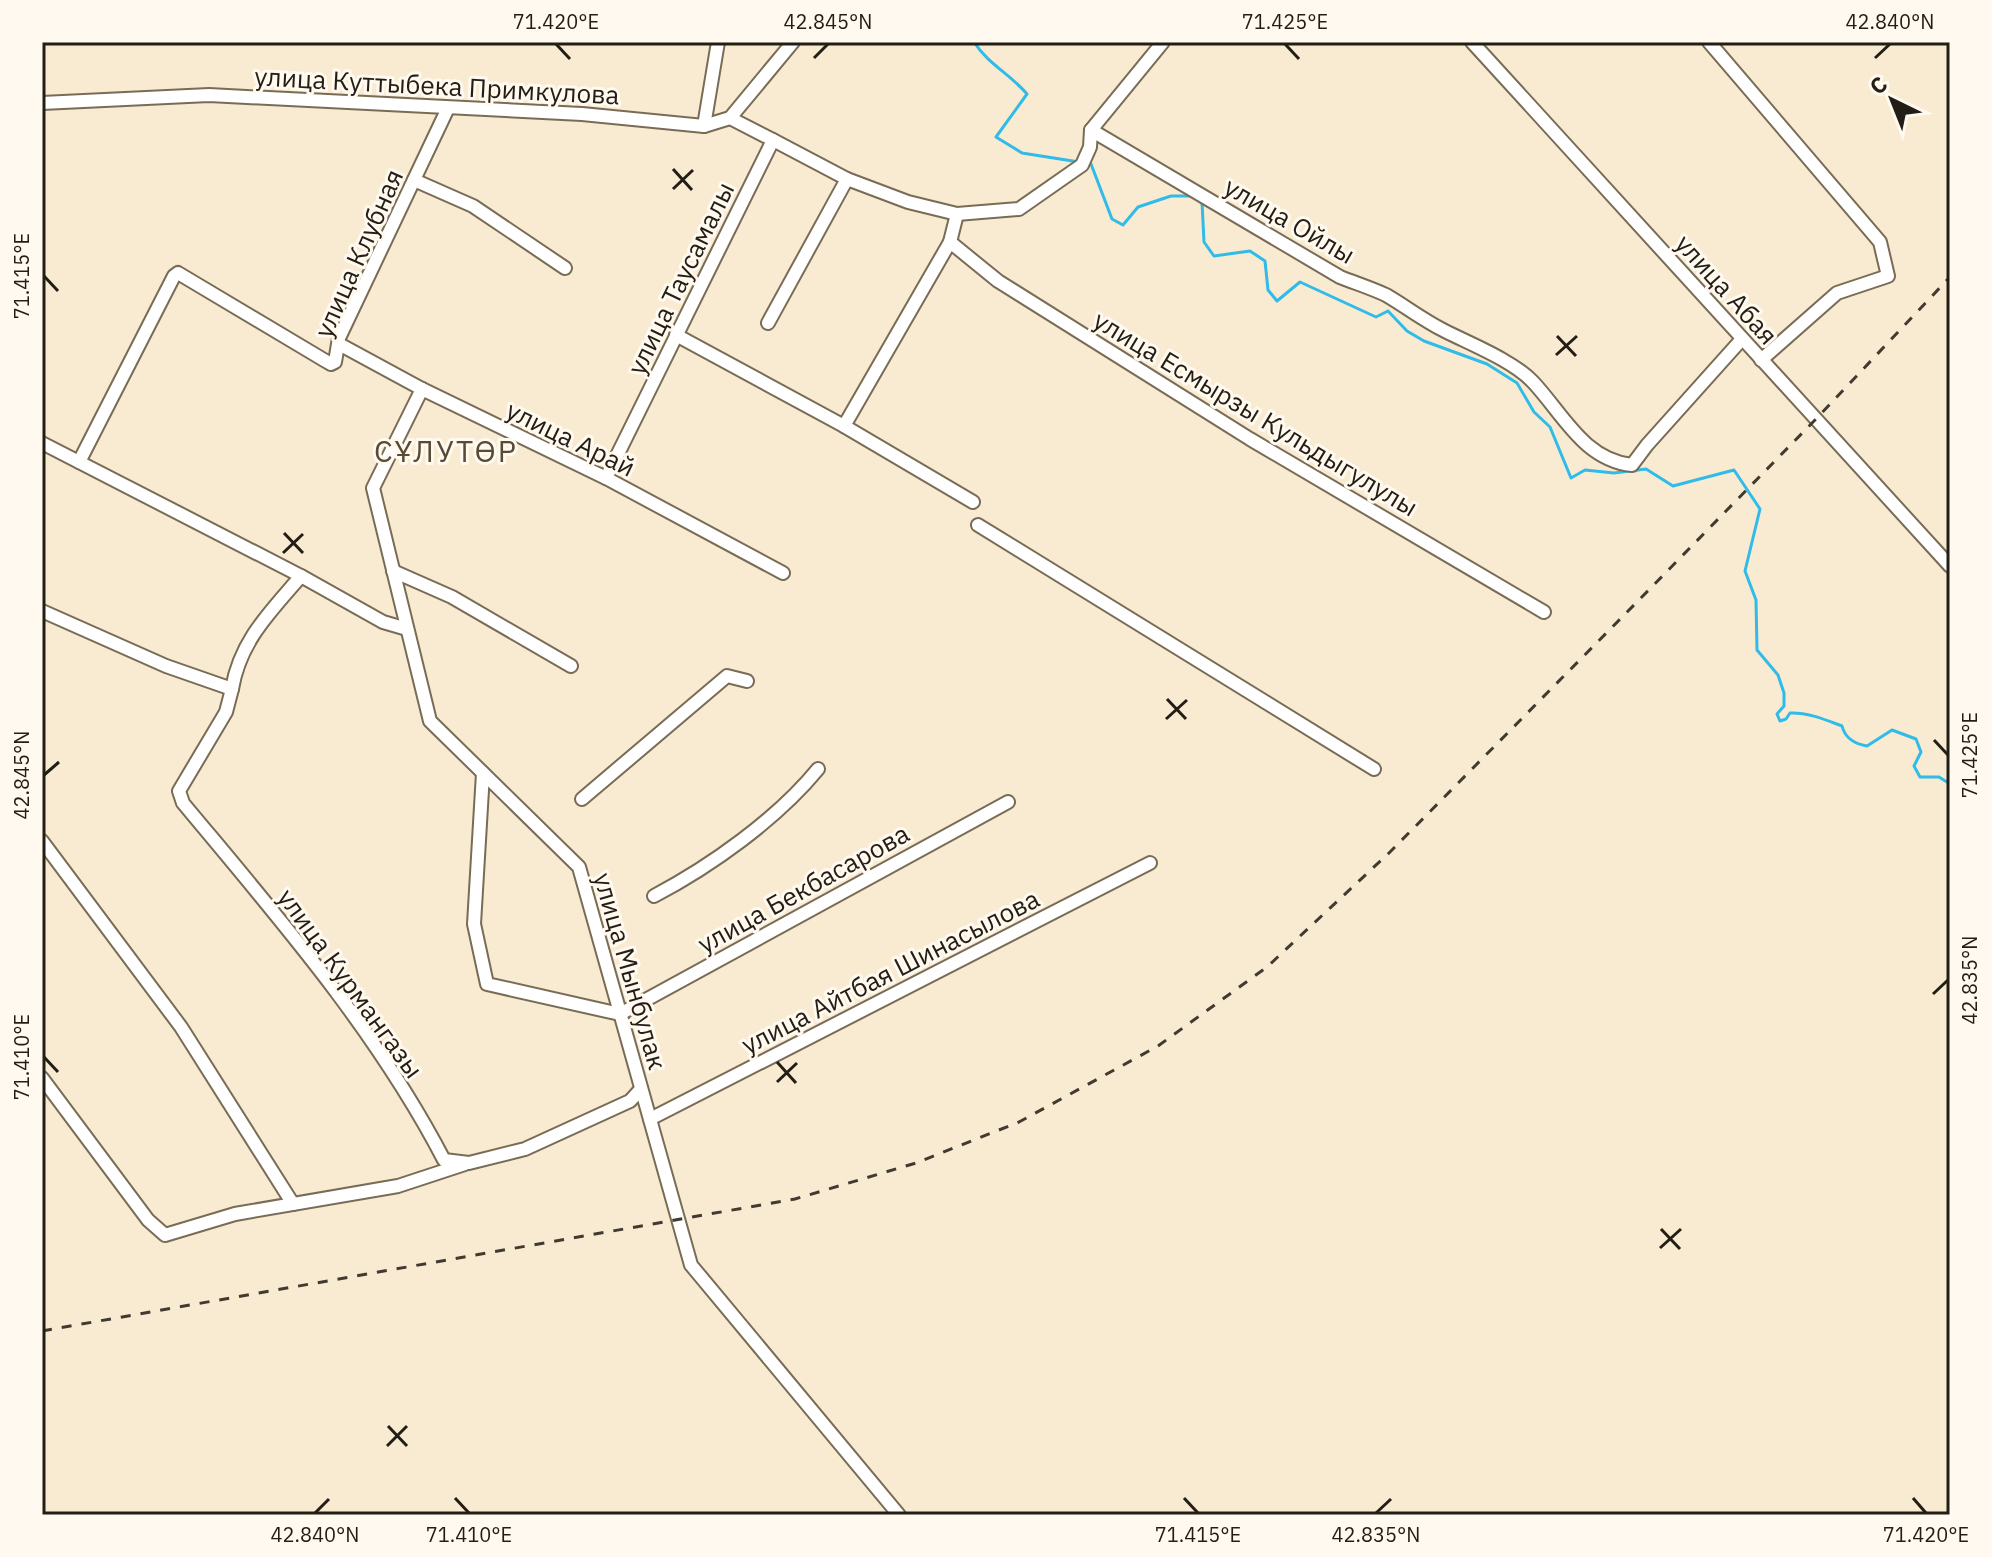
<svg xmlns="http://www.w3.org/2000/svg" width="1992" height="1557" font-family="'IBM Plex Sans',sans-serif">
<rect width="100%" height="100%" fill="#f9ebd2"/>
<g fill="none" stroke-linecap="round" stroke-linejoin="round">
<g stroke="#30bbe9" stroke-width="3">
<path d="M974 42C988 64 1010 74 1027 94L996 137 1022 153 1079 162"/>
<path d="M1086 163 1091 164 1112 219 1123 225 1138 207 1171 196H1192"/>
<path d="M1202 202 1204 242 1214 256 1250 251 1265 261 1268 290 1277 301 1300 282 1376 317 1388 311 1407 331 1424 341 1487 364 1517 383 1534 412 1550 427 1571 478 1585 470 1614 473 1646 469 1673 486 1734 470 1760 509 1745 571 1756 600 1757 650 1778 675 1784 693V706L1777 714 1780 721 1786 719 1790 713C1807 712 1826 720 1842 726 1845 738 1855 744 1867 746L1892 730 1916 739 1921 752 1914 766 1920 777H1939L1950 784"/>
</g>
<g stroke="#796c56" stroke-width="16">
<g id="minor">
<path d="M1472 42 1950 566"/>
<path d="M1709 42 1880 242 1888 276 1837 293 1761 360"/>
<path d="M42 103 209 95 582 114 704 126 730 118 793 42"/>
<path d="M704 126 718 42"/>
<path d="M1091 130 1163 42"/>
<path d="M773 140 847 179 908 202 957 214 1019 209 1082 165 1090 147 1091 130 1340 277C1355 283 1371 288 1386 295 1405 306 1423 320 1443 330 1470 344 1512 360 1533 382 1563 414 1584 460 1632 465L1647 445 1742 339"/>
<path d="M414 180 473 206 565 268"/>
<path d="M957 214 950 242 998 281 1250 439 1544 612"/>
<path d="M950 242 844 426 973 502"/>
<path d="M768 323 847 179"/>
<path d="M676 335 844 426"/>
<path d="M339 344 422 389 606 478 783 573"/>
<path d="M422 389 373 488 430 721 579 867 691 1265 899 1515"/>
<path d="M42 443 301 576 383 622 407 629"/>
<path d="M79 462 174 276 178 273 324 360 331 364 335 362 339 338 448 108"/>
<path d="M606 478 773 140 730 118"/>
<path d="M978 525 1374 769"/>
<path d="M393 571 452 597 571 666"/>
<path d="M42 611 166 666 232 689 226 712 179 791 183 803C277 916 376 1029 444 1160L469 1163 525 1149 630 1101 641 1089"/>
<path d="M232 689C240 641 270 612 301 576"/>
<path d="M483 773 474 924 487 984 620 1014 1008 802"/>
<path d="M582 799 727 676 747 681"/>
<path d="M42 841 181 1027 293 1204"/>
<path d="M654 896C711 866 777 819 818 769"/>
<path d="M42 1078 148 1220 165 1235 235 1214 398 1186 465 1164"/>
<path d="M650 1119 1150 863"/>
</g>
</g>
<use href="#minor" stroke="#fff" stroke-width="12"/>
<path stroke="#403a2f" stroke-width="3" stroke-dasharray="10 10" stroke-linecap="butt" d="M42 1331 795 1199 916 1163 1019 1122 1158 1046 1267 967 1390 852 1638 601 1816 419 1950 277"/>
</g>
<path fill="none" stroke="#231e15" stroke-width="3" d="M556 44 570 59M1285 44 1299 59M814 58 828 44M1875 58 1890 44M673 169 692 190M673 189 693 170M44 276 58 291M1557 336 1576 356M1556 355 1577 336M284 533 303 553M283 553 303 534M1167 699 1186 719M1166 719 1187 700M1934 740 1948 755M44 775 59 762M1933 994 1948 980M44 1057 58 1072M777 1062 796 1083M777 1082 797 1063M1661 1229 1680 1249M1660 1248 1681 1229M388 1426 407 1446M387 1446 407 1426M455 1498 469 1513M1184 1498 1198 1513M1913 1498 1926 1513M315 1513 329 1499M1376 1513 1391 1499"/>
<g text-anchor="middle" dominant-baseline="central" stroke-width="6" stroke-linejoin="round" paint-order="stroke">
<g font-size="26" fill="#231e15" stroke="#fff9ef">
<text transform="translate(437 85) rotate(3)">улица Куттыбека Примкулова</text>
<text transform="translate(1290 220) rotate(30)">улица Ойлы</text>
<text transform="translate(358 253) rotate(-66)">улица Клубная</text>
<text transform="translate(680 278) rotate(-64)">улица Таусамалы</text>
<text transform="translate(1727 289) rotate(48)">улица Абая</text>
<text transform="translate(1256 413) rotate(31)">улица Есмырзы Кульдыгулулы</text>
<text transform="translate(571 438) rotate(26)">улица Арай</text>
<text transform="translate(803 888) rotate(-29)">улица Бекбасарова</text>
<text transform="translate(631 971) rotate(74)">улица Мынбулак</text>
<text transform="translate(890 971) rotate(-27)">улица Айтбая Шинасылова</text>
<text transform="translate(351 983) rotate(54)">улица Курмангазы</text>
</g>
<g font-size="30" letter-spacing="2" fill="#574b36" stroke="#fff9ef">
<text x="446" y="450">СҰЛУТӨР</text>
</g>
</g>
<rect width="1992" height="1557" fill="none" stroke="#fff9ef" stroke-width="88"/>
<g transform="translate(1892 100) rotate(317)" stroke="#fff9ef" stroke-width="6" paint-order="stroke">
<path d="M0-6L14 30L0 20L-14 30Z" fill="#231e15"/>
<text y="-12" font-size="22" font-weight="bold" text-anchor="middle" fill="#231e15">С</text>
</g>
<rect x="44" y="44" width="1904" height="1469" fill="none" stroke="#231e15" stroke-width="3"/>
<g font-size="20" text-anchor="middle" fill="#231e15">
<text x="556" y="29">71.420°E</text>
<text x="828" y="29">42.845°N</text>
<text x="1285" y="29">71.425°E</text>
<text x="1890" y="29">42.840°N</text>
<text transform="translate(22 276) rotate(-90)" y="7">71.415°E</text>
<text transform="translate(1970 755) rotate(-90)" y="7">71.425°E</text>
<text transform="translate(22 775) rotate(-90)" y="7">42.845°N</text>
<text transform="translate(1970 980) rotate(-90)" y="7">42.835°N</text>
<text transform="translate(22 1057) rotate(-90)" y="7">71.410°E</text>
<text x="315" y="1542">42.840°N</text>
<text x="469" y="1542">71.410°E</text>
<text x="1198" y="1542">71.415°E</text>
<text x="1376" y="1542">42.835°N</text>
<text x="1926" y="1542">71.420°E</text>
</g>
</svg>
